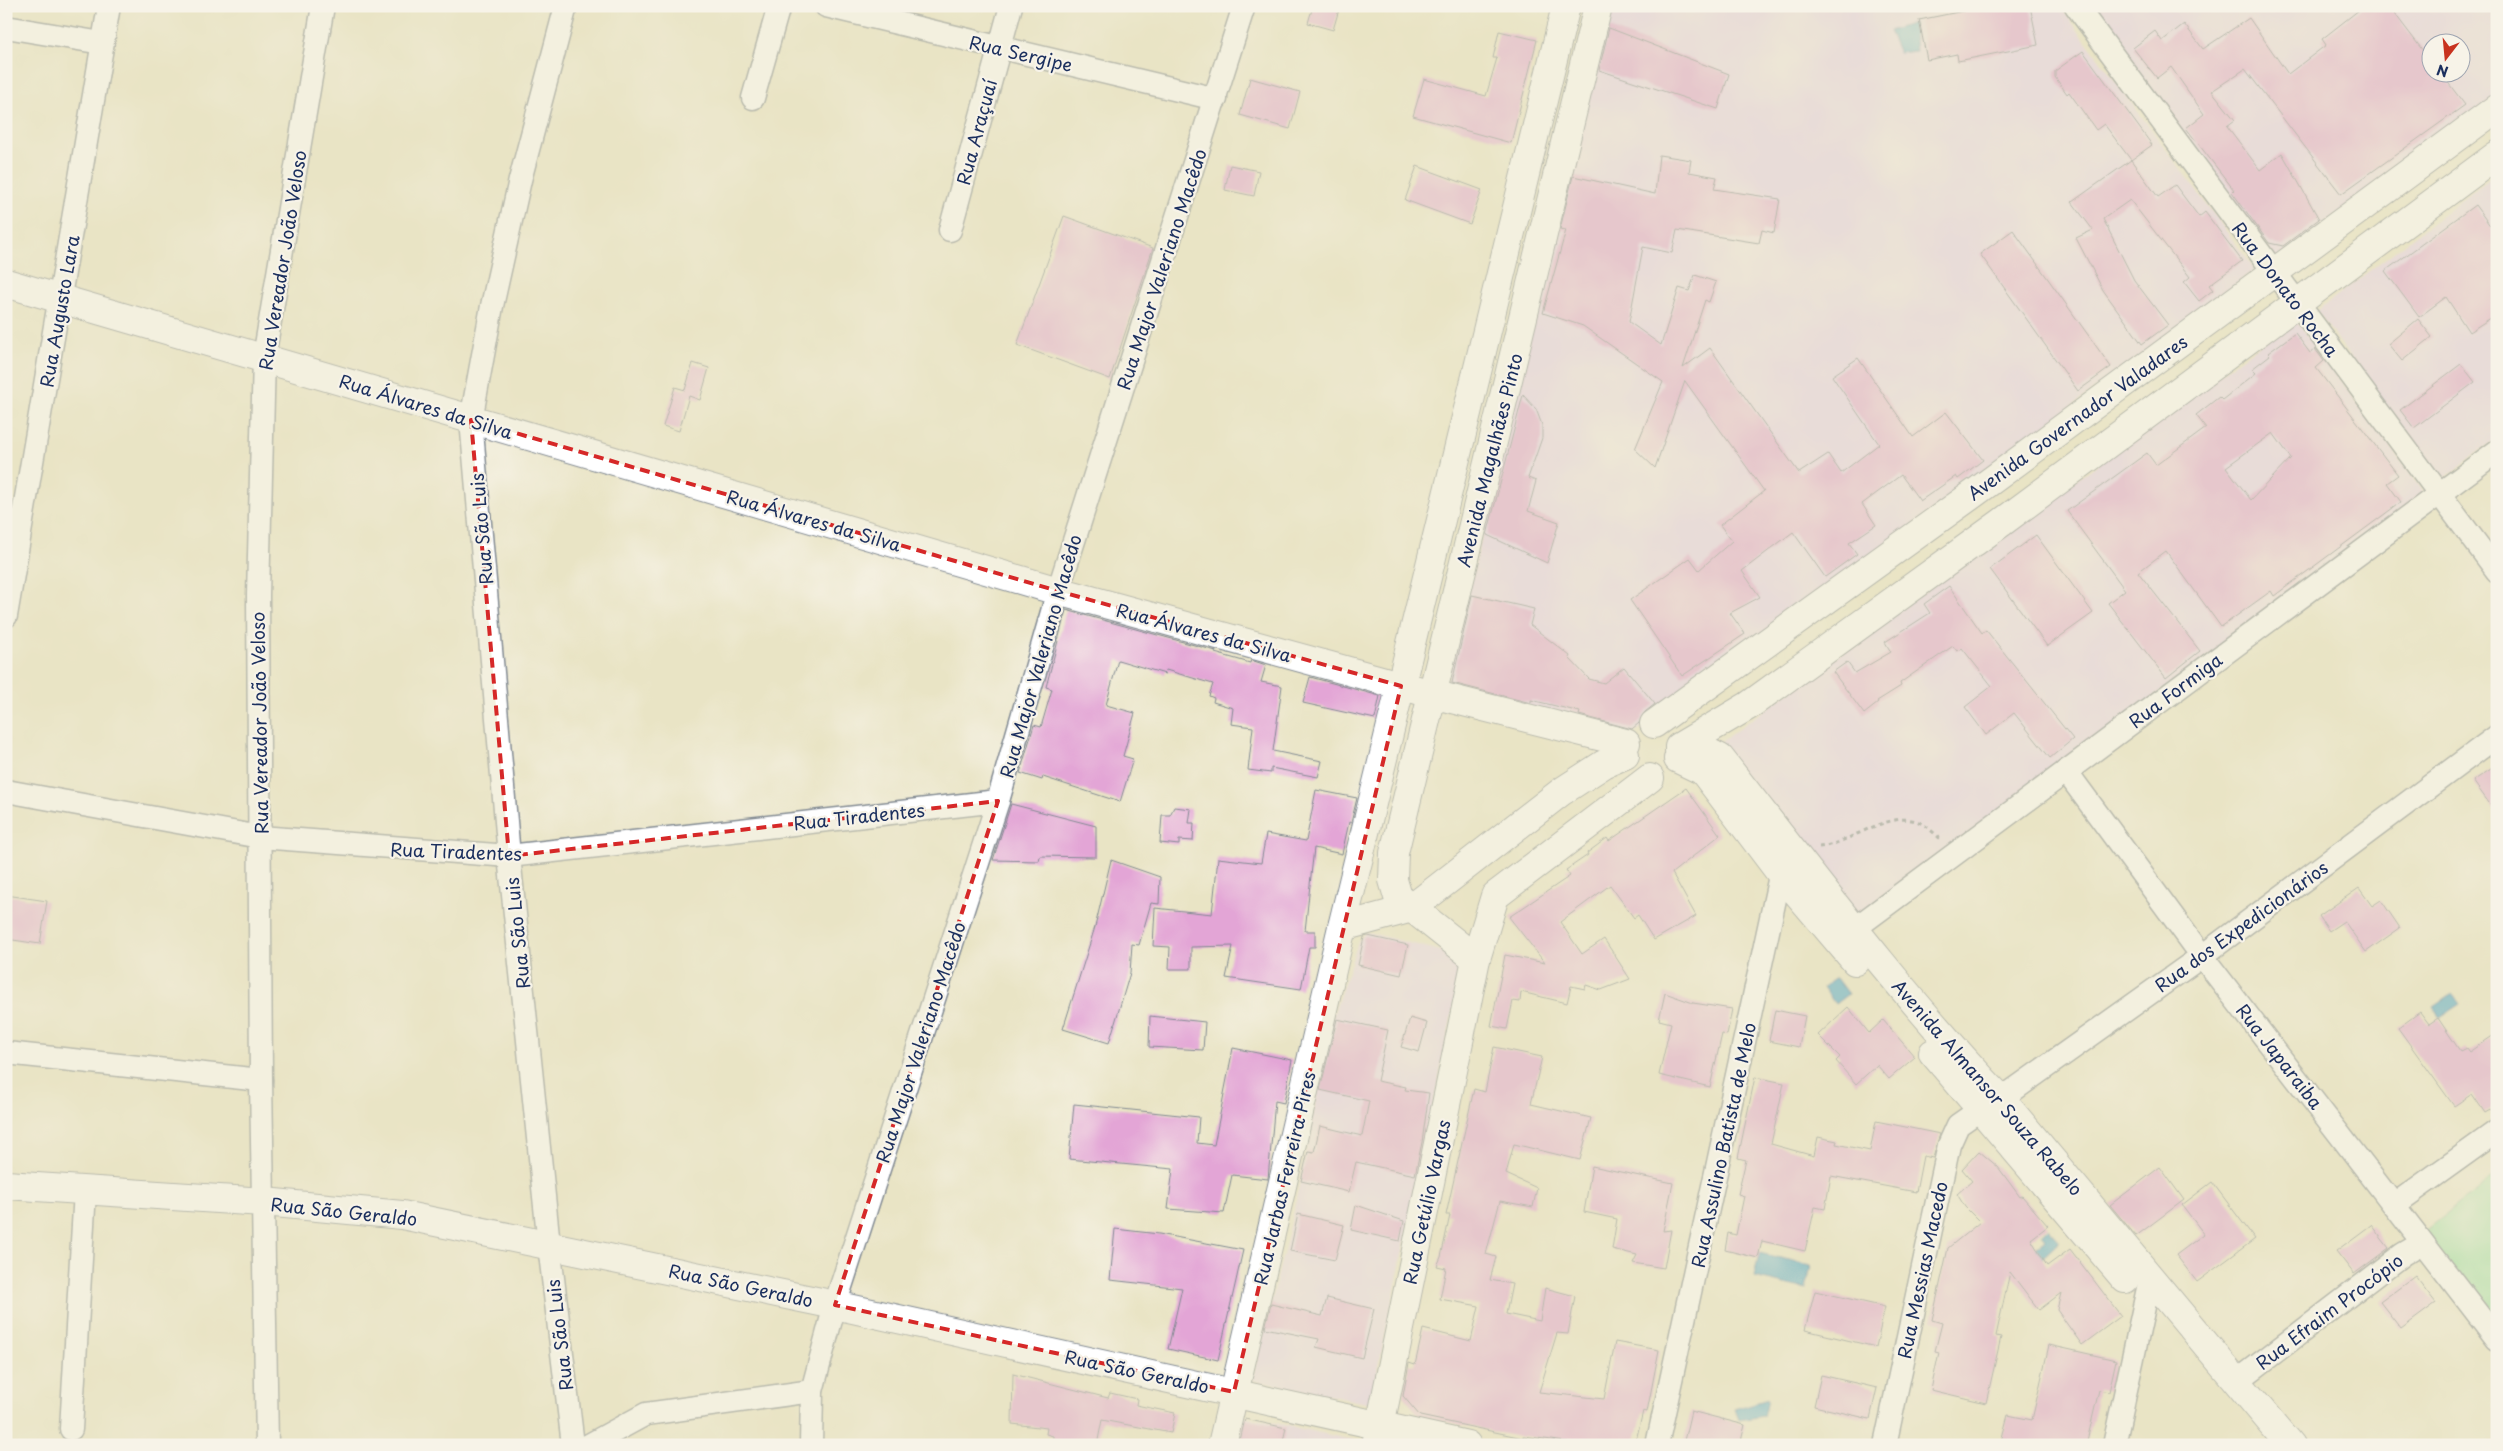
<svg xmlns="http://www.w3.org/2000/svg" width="2503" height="1451" font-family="'Playpen Sans',sans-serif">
<rect width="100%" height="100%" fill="#f7f3e8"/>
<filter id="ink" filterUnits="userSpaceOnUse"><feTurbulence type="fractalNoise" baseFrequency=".02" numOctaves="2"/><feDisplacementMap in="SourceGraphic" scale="10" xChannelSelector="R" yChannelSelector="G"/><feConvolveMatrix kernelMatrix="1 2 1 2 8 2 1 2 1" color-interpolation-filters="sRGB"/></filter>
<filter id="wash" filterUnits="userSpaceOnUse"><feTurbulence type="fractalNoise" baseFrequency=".0096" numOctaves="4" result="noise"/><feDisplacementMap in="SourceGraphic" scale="20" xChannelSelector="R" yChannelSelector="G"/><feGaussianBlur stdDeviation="1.12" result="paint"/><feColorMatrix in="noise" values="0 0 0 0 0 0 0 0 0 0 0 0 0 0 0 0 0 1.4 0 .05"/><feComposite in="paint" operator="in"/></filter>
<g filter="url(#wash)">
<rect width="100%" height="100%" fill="#e9e4c5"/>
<g fill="#e7d2ef" fill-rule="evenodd">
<path d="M1609 6H2060L2255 270 1629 737 1445 690Z"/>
<path d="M2088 6H2497V98L2276 259ZM2430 42H2460V72H2430Z"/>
<path d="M2497 173V438L2439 482 2317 311Z"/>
<path d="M2295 319 2427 496 1850 921 1718 744Z"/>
<path d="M1366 932 1464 957 1371 1404 1252 1380 1294 1211 1332 1018 1359 940Z"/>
<path d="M1243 1416 1370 1444 1236 1445Z"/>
</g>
<path fill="#90e09f" stroke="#56887e" d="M2497 1174V1327L2423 1232Z"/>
<g fill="#4ea6cb" stroke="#346a94">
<path d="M1913 23 1916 51 1899 53 1889 31Z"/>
<path d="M1836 978 1848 994 1835 1004 1823 987Z"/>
<path d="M2452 993 2460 1004 2440 1017 2433 1006Z"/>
<path d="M2048 1228 2060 1241 2040 1260 2032 1251 2046 1239 2042 1234Z"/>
<path d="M1759 1253 1811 1265 1806 1289 1754 1277Z"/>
<path d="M1768 1399 1764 1416 1739 1420 1735 1409Z"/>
</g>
<g id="blocks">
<g fill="#e3a5d6" fill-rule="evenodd">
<path d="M1313 6H1340L1333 30 1308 23Z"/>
<path d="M1988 6H2030L2038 45 1958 61 1957 54 1927 60 1919 20Z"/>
<path d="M2364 6H2389L2430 60V72H2440L2465 105 2341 194 2245 69 2212 91 2235 120 2227 126 2260 170 2282 153 2319 219 2283 246 2269 243 2232 192 2234 190 2186 128 2204 114 2171 67 2157 78 2133 48 2155 31 2162 41 2184 24 2203 49 2249 18 2288 74 2326 45 2322 39Z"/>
<path d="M1609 28 1729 74 1718 109 1599 70Z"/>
<path d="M1499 31 1537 40 1511 143 1413 116 1424 79 1486 96 1497 58H1493Z"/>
<path d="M2083 51 2152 145 2131 160 2104 124 2096 130 2069 92 2067 94 2055 77V71Z"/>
<path d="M1250 78 1300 92 1290 129 1240 115Z"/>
<path d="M1659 155 1691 160 1689 172 1717 177 1714 189 1780 199 1774 233 1762 230 1759 243 1677 230 1672 253 1643 247 1629 322 1661 345 1679 288 1689 291 1695 275 1716 282 1709 302 1705 300 1683 368 1710 348 1799 473 1828 454 1841 473 1879 444 1832 376 1858 358 1913 437 1946 412 1983 460 1958 479 1956 476 1920 501 1901 475 1862 504 1876 525 1849 543 1857 554 1825 577 1793 532 1742 571 1760 597 1730 613 1745 634 1682 676 1630 600 1690 558 1699 570 1732 541 1720 525 1764 491 1685 381 1655 468 1635 449 1663 382 1583 326 1543 313 1566 230 1560 229 1573 176 1655 194Z"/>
<path d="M2131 160 2158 197 2175 185 2199 217 2205 212 2242 261 2209 285 2213 290 2199 301 2184 282 2190 277 2130 200 2103 219 2134 280 2168 325 2142 344 2103 290 2076 238 2093 230 2072 202Z"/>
<path d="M1230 165 1259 171 1254 196 1225 190Z"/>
<path d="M1417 166 1482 190 1470 224 1405 200Z"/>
<path d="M2475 205 2497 235V314L2469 332 2446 297 2419 317 2385 271Z"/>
<path d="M1064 216 1153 248 1110 379 1017 345Z"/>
<path d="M2013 230 2111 367 2078 391 1980 254Z"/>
<path d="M2418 319 2432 337 2402 361 2388 344Z"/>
<path d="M2295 333 2310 353 2315 349 2324 361 2316 368 2398 475 2387 483 2401 502 2274 596 2271 591 2221 627 2166 551 2138 572 2200 651 2166 678 2108 603 2125 590 2067 511 2147 453 2156 465 2206 428 2196 415 2219 397 2222 400 2256 373 2252 369 2270 355 2268 353ZM2273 433 2291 458 2251 500 2226 467Z"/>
<path d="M693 363 709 368 700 400 689 396 679 431 663 426 675 387 685 390Z"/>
<path d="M2461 364 2475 382 2414 428 2400 410Z"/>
<path d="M1523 395 1536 409 1542 425V438L1528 478 1536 481 1528 511 1559 522 1547 563 1487 535Z"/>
<path d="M2036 535 2093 613 2047 646 1990 569Z"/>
<path d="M1949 586 1982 633 1986 630 2073 739 2050 758 2014 713 1986 735 1965 707 1992 686 1962 648 1957 651 1953 646 1900 683 1901 686 1877 701 1878 703 1864 714 1833 672 1847 662 1855 673 1891 652 1885 642 1930 613 1924 604Z"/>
<path d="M1472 595 1534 609 1530 625 1570 656 1569 658 1589 679 1604 683 1624 667 1655 704 1645 712 1639 723 1632 729 1579 715 1580 712 1556 706 1531 700V703L1452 683Z"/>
<path d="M1066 610 1216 651 1215 653 1250 663 1251 660 1266 665 1261 682 1282 686 1273 751 1322 761 1318 777 1271 768V773L1248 770 1253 727 1231 724 1233 708 1213 702 1214 698 1209 696 1213 684 1166 670 1165 674 1118 660 1106 705 1135 713 1123 756 1133 759 1120 802 1043 777 1042 780 1020 773 1034 725 1041 727 1052 689 1046 687Z"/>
<path d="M1310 677 1380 696 1375 719 1303 703Z"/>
<path d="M2497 765V814L2473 781Z"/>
<path d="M1686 788 1720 835 1672 873 1696 916 1654 940 1638 915 1634 918 1610 885 1560 922 1582 954 1604 939 1630 979 1601 990 1586 985 1585 989 1571 986 1567 1003 1521 992 1520 1002 1513 1001 1507 1029 1491 1026 1505 955 1545 963 1509 917 1570 876 1566 870 1588 855 1587 853 1607 838 1609 841Z"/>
<path d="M1316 790 1357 798 1351 823 1349 822 1342 854 1314 848 1305 931H1315V947H1309L1301 989 1226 978 1233 946 1191 947V969H1169L1170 947 1153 946 1155 908 1212 914 1218 858 1261 863 1266 834 1306 841Z"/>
<path d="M1011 804 1096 826V857L1040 856 1039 861 993 860Z"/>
<path d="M1174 807 1191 809 1189 823H1194L1193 841 1179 840V845L1160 843 1162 815H1170Z"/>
<path d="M1111 860 1160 877 1159 904 1151 903 1139 945 1132 944 1130 973 1109 1043 1063 1029 1095 927Z"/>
<path d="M2359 888 2372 906 2381 900 2400 928 2366 952 2344 921 2329 931 2319 916Z"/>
<path d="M6 895 47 901 40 944 6 939Z"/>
<path d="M1368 936 1408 945 1401 975 1358 965 1364 937Z"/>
<path d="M1665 993 1693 1003 1732 1009 1727 1035 1722 1034 1710 1087 1659 1075 1671 1023 1659 1020Z"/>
<path d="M1848 1007 1869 1033 1883 1020 1915 1057 1889 1079 1877 1065 1856 1084 1836 1061 1840 1057 1818 1035Z"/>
<path d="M1775 1010 1805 1016 1799 1047 1769 1041Z"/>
<path d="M2420 1012 2429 1024 2438 1018 2460 1051 2466 1048 2469 1052 2497 1033V1106L2485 1113 2472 1094 2454 1106 2398 1028Z"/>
<path d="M1150 1016 1205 1022 1203 1050 1149 1047Z"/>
<path d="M1410 1018 1427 1023 1419 1052 1401 1047Z"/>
<path d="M1337 1019 1388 1030 1377 1081 1406 1087 1405 1090 1429 1093 1422 1142 1415 1175 1356 1162 1349 1192 1301 1181 1308 1151 1314 1152 1320 1126 1362 1136 1369 1101 1320 1090Z"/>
<path d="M1494 1047 1542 1057 1531 1104 1591 1118 1580 1160 1514 1144 1506 1174 1537 1188 1533 1207 1500 1201 1486 1254 1496 1257 1490 1280 1512 1284 1506 1314 1540 1321 1545 1288 1575 1296 1568 1334 1557 1333 1539 1392 1604 1399 1615 1342 1659 1350 1647 1412 1643 1411 1635 1445H1587L1523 1436V1438L1420 1416 1403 1396 1409 1363 1415 1365 1423 1329 1471 1341 1479 1306 1440 1299 1446 1268 1437 1266 1441 1257 1450 1215H1446L1474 1089 1485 1092Z"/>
<path d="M1233 1048 1292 1060 1284 1103 1275 1101 1268 1179 1232 1175 1224 1213 1168 1209 1173 1169 1069 1159 1074 1104 1199 1117 1197 1143 1214 1145Z"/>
<path d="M1755 1077 1784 1083 1771 1144 1814 1156 1818 1137 1837 1141 1836 1144 1870 1151 1876 1121 1940 1134 1933 1158 1923 1156 1916 1192 1831 1176 1825 1209 1815 1207 1805 1251 1762 1241 1758 1258 1725 1250 1728 1233 1736 1235 1744 1196 1738 1194 1746 1160 1738 1158Z"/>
<path d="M1979 1151 1998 1167 2020 1197 2022 1196 2048 1226 2031 1239 2047 1266 2070 1249 2121 1316 2082 1345 2057 1310 2061 1293 2039 1310 2010 1272 1996 1336 2001 1337 1986 1403 1931 1390 1939 1352 1935 1351 1942 1323 1932 1320 1948 1248 1980 1222 1965 1207 1957 1194 1972 1181 1962 1169Z"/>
<path d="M1592 1166 1673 1183 1663 1231 1671 1230 1664 1268 1633 1263 1637 1255 1612 1249 1617 1219 1584 1212Z"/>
<path d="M2160 1167 2184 1200 2136 1236 2110 1205Z"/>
<path d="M2212 1182 2255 1239 2197 1282 2176 1255 2204 1234 2182 1205Z"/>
<path d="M1356 1205 1404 1221 1400 1241 1351 1230Z"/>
<path d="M1298 1214 1344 1225 1335 1260 1290 1251Z"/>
<path d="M2371 1225 2389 1248 2354 1274 2336 1251Z"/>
<path d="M1115 1229 1159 1234 1243 1250 1218 1360 1168 1349 1182 1288 1110 1280Z"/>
<path d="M2415 1276 2436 1303 2401 1329 2380 1302Z"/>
<path d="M1815 1291 1885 1307 1876 1347 1805 1330Z"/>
<path d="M1327 1298 1374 1309 1362 1358 1316 1347 1319 1339 1265 1328 1271 1304 1322 1316Z"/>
<path d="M2049 1345 2116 1360 2109 1392 2099 1390 2086 1445H2000L2008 1415 2032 1420Z"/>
<path d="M1013 1374 1108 1398 1110 1393 1137 1399 1136 1405 1175 1413 1171 1433 1102 1420 1097 1445H1053V1436L1046 1434 1047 1428 1012 1424Z"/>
<path d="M1821 1375 1877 1388 1870 1419 1814 1406Z"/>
<path d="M1691 1411 1745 1425 1740 1445H1683Z"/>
<path d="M1245 1419 1286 1428 1282 1445H1239Z"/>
</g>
</g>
</g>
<g filter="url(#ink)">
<use href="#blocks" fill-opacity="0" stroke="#828a92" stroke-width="1"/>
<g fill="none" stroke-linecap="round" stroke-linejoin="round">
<g stroke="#828a92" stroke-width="25">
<g id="street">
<path d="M566 6 520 180 492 306 471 420 509 856 549 1245 573 1445"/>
<path d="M826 6 1216 99"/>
<path d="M2076 6 2497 571"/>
<path d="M6 27 102 43"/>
<path d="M753 98 779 6"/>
<path d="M950 230 1011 6"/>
<path d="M6 616 109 6"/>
<path d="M2066 771 2202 956 2497 1339"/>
<path d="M6 791 260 837 509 856 998 801"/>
<path d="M1842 938 2497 451"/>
<path d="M6 1053 261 1080"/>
<path d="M2394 1205 2497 1131"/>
<path d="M2236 1382 2403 1254 2422 1243"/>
<path d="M71 1429 85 1191"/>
<path d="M267 1445 261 1080 258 595 264 357 323 6"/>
<path d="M589 1445 646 1414 812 1391"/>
<path d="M811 1445 812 1391 835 1305 998 801 1058 591 1244 6"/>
<path d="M1657 1445 1783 862"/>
<path d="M1885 1445 1949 1145 1958 1125 1981 1109 2001 1099 2202 956 2497 736"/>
<path d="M2114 1445 2150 1279"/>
</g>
</g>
<g stroke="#828a92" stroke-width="30">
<g id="secondary">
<path d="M6 283 1058 591 1432 694 1626 743"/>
<path d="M1654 724 1976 492 2497 108"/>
<path d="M1679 747 1748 706 2001 523 2497 155"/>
<path d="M1679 750 1706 751 1720 758C1811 874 1899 992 2001 1099L2290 1445"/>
<path d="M1678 759 1703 771 1781 874 1855 961"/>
<path d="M1342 927 1412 908 1561 792 1604 764 1625 755"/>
<path d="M1476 959 1398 897 1393 880 1394 853 1598 6"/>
<path d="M1933 1053 2125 1279"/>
<path d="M6 1185 264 1202 402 1215 835 1305 1467 1445"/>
<path d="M1222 1445 1342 927 1566 6"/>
<path d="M1376 1445 1476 959 1495 896 1650 778"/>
</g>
</g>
<path stroke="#828a92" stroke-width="3" stroke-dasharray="4 4" stroke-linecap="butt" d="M1819 847C1846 845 1883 814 1912 820 1924 822 1932 832 1941 839"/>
<use href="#street" stroke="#fff" stroke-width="22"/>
<use href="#secondary" stroke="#fff" stroke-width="28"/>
</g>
</g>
<path d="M0 0H2503V1451H0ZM471 420 1058 591 1401 686 1234 1392 835 1305 998 801 509 856Z" fill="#e9e4c5" fill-opacity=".55" fill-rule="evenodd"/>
<path fill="none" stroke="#d62828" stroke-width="4" stroke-dasharray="10 6" stroke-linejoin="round" d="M471 420 1058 591 1401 686 1234 1392 835 1305 998 801 509 856Z"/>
<g text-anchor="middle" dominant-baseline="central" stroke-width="4.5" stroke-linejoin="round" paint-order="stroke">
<g font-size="18" fill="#1b2f5e" stroke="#f7f3e8">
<text transform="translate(1021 53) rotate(13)">Rua Sergipe</text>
<text transform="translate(976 132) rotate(-75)">Rua Araçuaí</text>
<text transform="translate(282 260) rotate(-81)">Rua Vereador João Veloso</text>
<text transform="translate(1161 269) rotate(-72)">Rua Major Valeriano Macêdo</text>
<text transform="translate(2286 289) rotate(53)">Rua Donato Rocha</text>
<text transform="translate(59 311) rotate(-80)">Rua Augusto Lara</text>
<text transform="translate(426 406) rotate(17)">Rua Álvares da Silva</text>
<text transform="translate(2077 417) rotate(-36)">Avenida Governador Valadares</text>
<text transform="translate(1489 460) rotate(-76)">Avenida Magalhães Pinto</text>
<text transform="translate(814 520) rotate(16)">Rua Álvares da Silva</text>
<text transform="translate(481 529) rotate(-95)">Rua São Luis</text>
<text transform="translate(1204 632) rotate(15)">Rua Álvares da Silva</text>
<text transform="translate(1040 656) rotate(-74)">Rua Major Valeriano Macêdo</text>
<text transform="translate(2175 690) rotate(-37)">Rua Formiga</text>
<text transform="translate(259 723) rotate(-91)">Rua Vereador João Veloso</text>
<text transform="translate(859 816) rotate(-6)">Rua Tiradentes</text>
<text transform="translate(456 851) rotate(2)">Rua Tiradentes</text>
<text transform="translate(2241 926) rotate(-36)">Rua dos Expedicionários</text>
<text transform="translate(517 933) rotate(-96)">Rua São Luis</text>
<text transform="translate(920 1042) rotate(-72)">Rua Major Valeriano Macêdo</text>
<text transform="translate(2280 1056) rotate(52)">Rua Japaraiba</text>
<text transform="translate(1988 1087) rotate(49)">Avenida Almansor Souza Rabelo</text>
<text transform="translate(1723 1145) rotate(-78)">Rua Assulino Batista de Melo</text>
<text transform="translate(1284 1178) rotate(-77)">Rua Jarbas Ferreira Pires</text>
<text transform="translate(1426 1202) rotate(-78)">Rua Getúlio Vargas</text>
<text transform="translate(344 1211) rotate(6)">Rua São Geraldo</text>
<text transform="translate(1922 1270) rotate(-78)">Rua Messias Macedo</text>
<text transform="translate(741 1285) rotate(12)">Rua São Geraldo</text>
<text transform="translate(2329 1311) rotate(-37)">Rua Efraim Procópio</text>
<text transform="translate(559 1335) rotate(-97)">Rua São Luis</text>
<text transform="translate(1137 1371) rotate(12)">Rua São Geraldo</text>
</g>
</g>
<rect width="2503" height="1451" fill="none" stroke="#f7f3e8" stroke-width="25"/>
<g transform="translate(2446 58) rotate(196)"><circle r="24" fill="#f7f3e8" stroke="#9fa5b1"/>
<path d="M0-4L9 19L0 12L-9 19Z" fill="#c8321e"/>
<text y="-8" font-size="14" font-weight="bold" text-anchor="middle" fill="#1b2f5e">N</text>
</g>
</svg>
